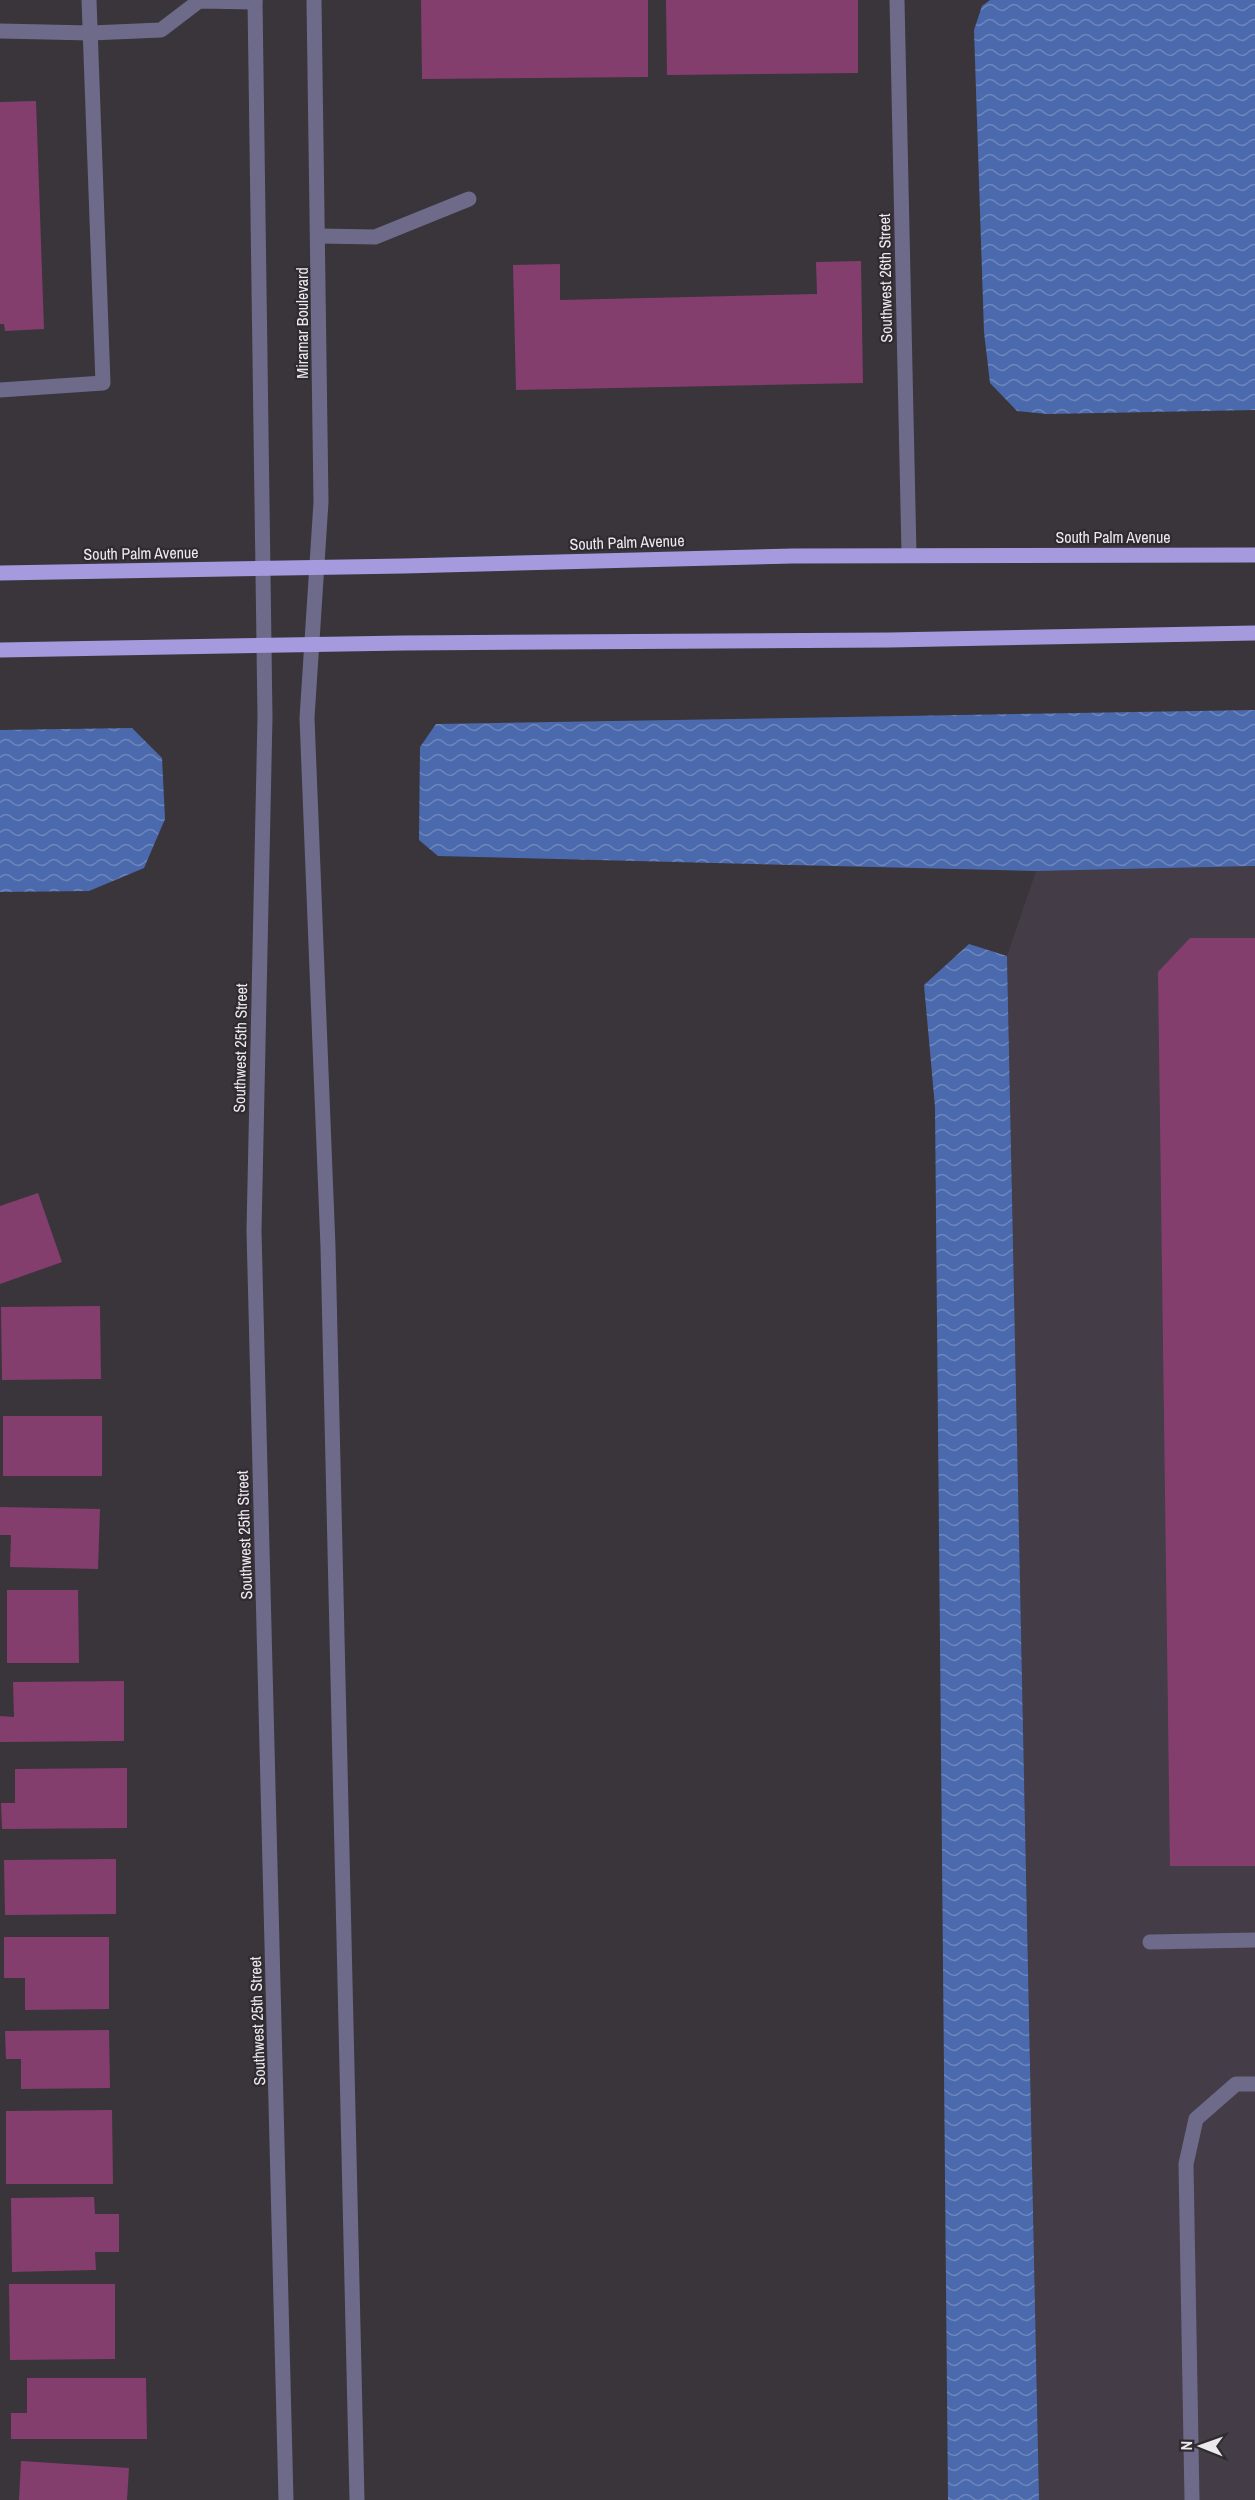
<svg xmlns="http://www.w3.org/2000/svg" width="1255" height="2500" font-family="'Archivo Narrow',sans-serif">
<defs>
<pattern id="water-waves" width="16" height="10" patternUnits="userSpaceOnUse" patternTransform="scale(1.5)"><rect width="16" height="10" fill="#4b6aad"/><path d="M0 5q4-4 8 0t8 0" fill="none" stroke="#6e86bc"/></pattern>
</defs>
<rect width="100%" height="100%" fill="#39353b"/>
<path fill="#443c47" d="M1255 866V2500H1039L1007 956 1036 871Z"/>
<g fill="url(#water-waves)">
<path d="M990 0H1255V410L1047 414 1017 411 990 383 984 332 974 30 982 6Z"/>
<path d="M1255 710V866L1036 871 438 856 419 840 420 747 436 724Z"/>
<path d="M132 728 162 758 165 819 144 868 89 891 0 892V730Z"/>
<path d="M969 944 1007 956 1039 2500H948L935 1107 924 985Z"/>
</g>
<g fill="#843e6d">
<path d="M421 0H648V77L422 79Z"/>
<path d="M666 0H858V73L667 75Z"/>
<path d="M36 101 44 329 5 331 4 324H0V102Z"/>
<path d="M861 261 863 383 516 390 513 265 560 264V300L817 294 816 262Z"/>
<path d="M1190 938H1255V1866H1170L1158 972Z"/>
<path d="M38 1193 62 1262 0 1284V1206Z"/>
<path d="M100 1306 101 1379 2 1380 1 1307Z"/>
<rect x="3" y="1416" width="99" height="60"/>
<path d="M0 1507 100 1509 98 1569 10 1567 11 1535H0Z"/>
<path d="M7 1590H78L79 1663H7Z"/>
<path d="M124 1681V1741L0 1742V1716L14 1717 13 1682Z"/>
<path d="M127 1768V1828L2 1829 1 1803H15V1769Z"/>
<path d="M116 1859V1914L5 1915 4 1860Z"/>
<path d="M4 1937H109V2009L25 2010V1978H4Z"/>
<path d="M109 2030 110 2088 21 2089V2059H6L5 2031Z"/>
<path d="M112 2110 113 2184H6V2111Z"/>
<path d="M94 2197 95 2214H119V2252H95L96 2270 12 2272 11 2198Z"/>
<path d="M9 2284H115V2359L10 2360Z"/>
<path d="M27 2378H146L147 2439H11V2413H27Z"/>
<path d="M21 2461 129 2468 127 2500H19Z"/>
</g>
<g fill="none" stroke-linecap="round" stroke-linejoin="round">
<g stroke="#6e6a8a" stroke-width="15">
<path d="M255 0 265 717 254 1231 286 2500"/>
<path d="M314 0 321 502 307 718 328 1247 357 2500"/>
<path d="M897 0 909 554"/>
<path d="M0 31 91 33 161 30 199 1 255 2"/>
<path d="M319 236 375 237 469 199"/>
<path d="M0 390 103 383 89 0"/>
<path d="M1150 1942 1255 1940"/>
<path d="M1192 2500 1186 2164 1196 2119 1236 2084H1255"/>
</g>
<g stroke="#a49add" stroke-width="15">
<path d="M0 573 404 566 793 556 1255 555"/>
<path d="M0 650 404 643 890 640 1255 633"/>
</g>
</g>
<g text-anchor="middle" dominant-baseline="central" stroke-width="4.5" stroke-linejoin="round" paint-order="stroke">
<g font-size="16" fill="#ece9ed" stroke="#2f2b31">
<text transform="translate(885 278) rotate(-91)">Southwest 26th Street</text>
<text transform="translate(302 323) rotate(-90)">Miramar Boulevard</text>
<text x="1113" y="537">South Palm Avenue</text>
<text transform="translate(627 542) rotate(-2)">South Palm Avenue</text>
<text transform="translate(141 553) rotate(-1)">South Palm Avenue</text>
<text transform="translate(240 1048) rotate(-89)">Southwest 25th Street</text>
<text transform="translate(244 1535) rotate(-92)">Southwest 25th Street</text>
<text transform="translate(257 2021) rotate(-92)">Southwest 25th Street</text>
</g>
</g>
<g transform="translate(1201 2446) rotate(271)" stroke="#2f2b31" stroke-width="4.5" paint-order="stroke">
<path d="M0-4.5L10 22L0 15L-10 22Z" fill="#ece9ed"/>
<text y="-9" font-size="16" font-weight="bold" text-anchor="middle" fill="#ece9ed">N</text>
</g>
</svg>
